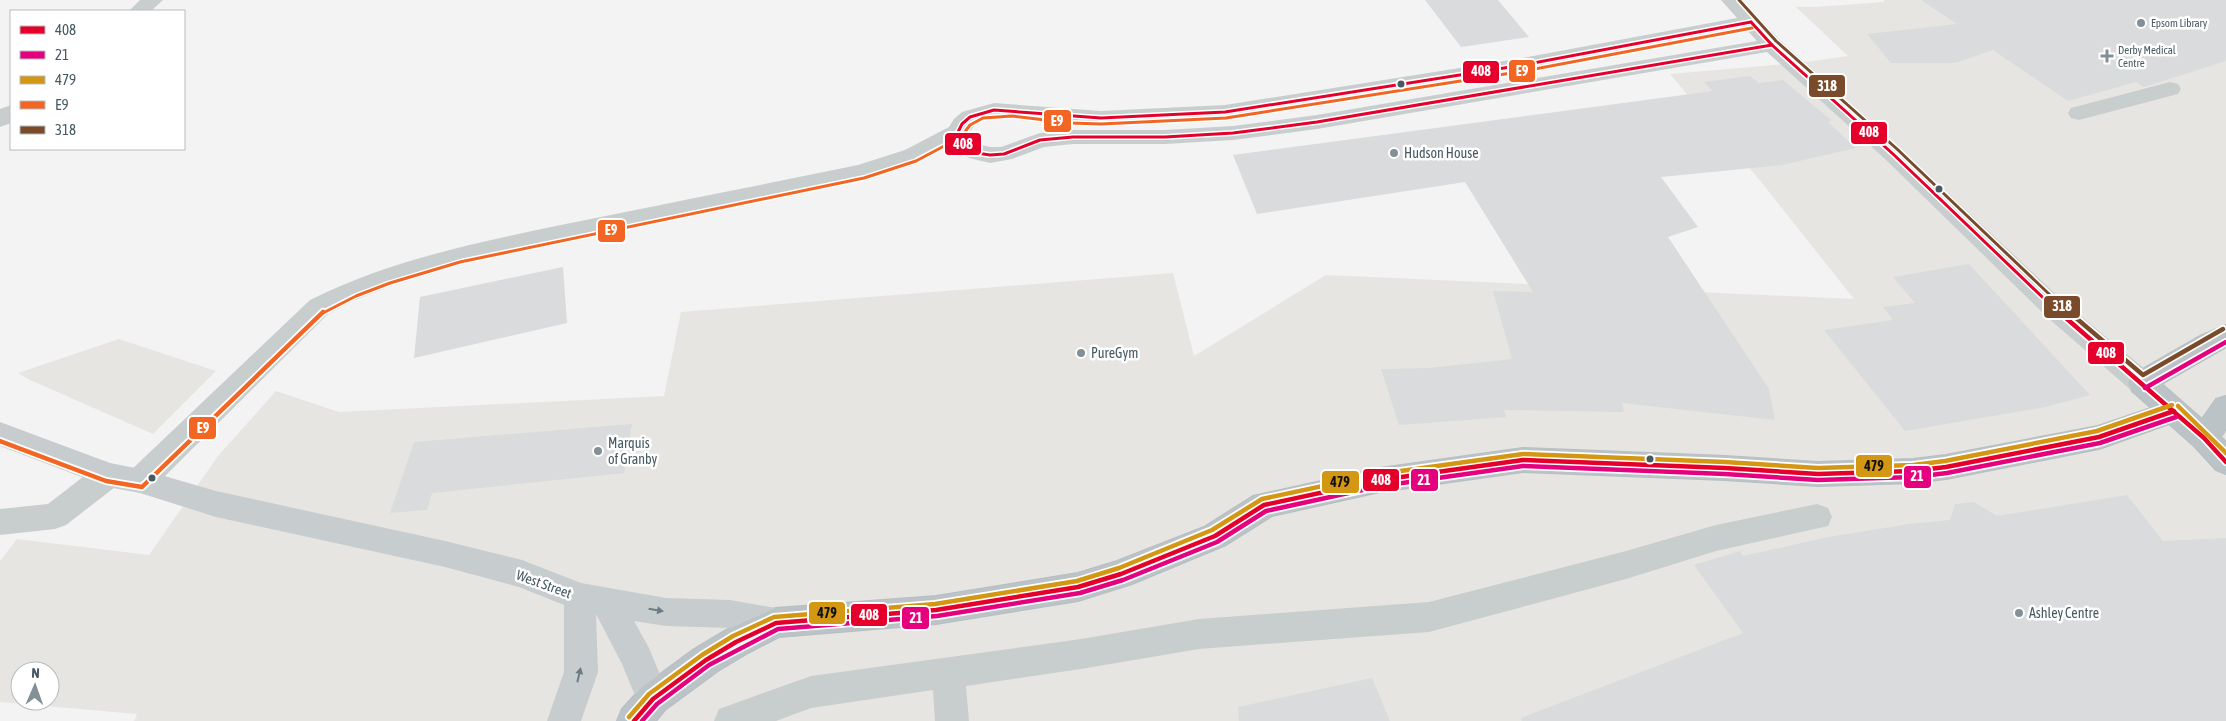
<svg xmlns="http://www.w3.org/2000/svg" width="2226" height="721" font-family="'Asap Condensed',sans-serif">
<rect width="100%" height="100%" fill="#f3f3f3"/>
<g fill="#e7e5e1" fill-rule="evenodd">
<path d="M1884 0H2226V721H134L137 714 0 702V561L17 539 149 555 218 456 276 391 339 412 664 396 681 312 1173 273 1194 356 1326 275 1854 299 1762 183 1670 74 1799 63 1848 56 1796 7H1815L1884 2ZM20 671H50V701H20Z"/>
<path d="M119 339 216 371 153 434 30 380 18 373Z"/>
</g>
<g fill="#dadbdc">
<path d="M1425 0H1498L1529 37 1461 47Z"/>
<path d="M1921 0H2226V61L2144 87 2136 82 2068 101 1993 50 1955 63H1891L1867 34 1957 24Z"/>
<path d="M1750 76 1759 83 1783 80 1831 120 1828 122 1856 148 1782 165 1661 177 1698 227 1668 237 1769 389 1775 420 1622 403 1624 412 1504 410 1506 417 1399 425 1381 369 1429 368 1512 359 1493 291 1533 292 1465 182 1257 214 1233 155 1713 91 1704 82Z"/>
<path d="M1969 264 2090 395 2046 407 1905 431 1824 330 1893 320 1883 307 1915 303 1893 277Z"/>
<path d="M563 267 567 323 414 358 420 297Z"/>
<path d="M632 424 624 473 432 493 427 510 390 513 414 442Z"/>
<path d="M2127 495 2163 541 2226 538V721H1522L1521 718 1743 633 1694 565 1740 551 1743 556 1828 537 1909 524 1950 520 1955 504 1974 502 1997 516Z"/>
<path d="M1372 678 1390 721H1239L1238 707Z"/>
</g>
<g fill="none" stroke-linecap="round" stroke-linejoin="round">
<g stroke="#b6bfc3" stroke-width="2">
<path id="highway" d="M2226 325V347L2162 384 2202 419 2216 399 2226 396V429L2221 437 2226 442V474L2216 470 2194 446 2169 424 2099 449 1946 479 1913 483 1818 486 1725 480 1523 472 1380 492 1272 516 1226 545 1132 584 1078 601 936 624 779 637 748 653 718 671 665 710 656 721H617L622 709 641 688 694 649 724 631 776 608 936 596 1078 573 1117 561 1204 527 1253 496 1380 468 1523 448 1725 456 1818 462 1913 459 1946 455 2098 426 2151 408 2132 391 2128 383 2132 375 2198 337Z"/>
</g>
<g fill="#c8cece" fill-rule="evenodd">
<path d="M140 0H163L151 11H129Z"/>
<path d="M1721 0H1742L1780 40 1901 149 2065 303 2152 375 2156 383 2152 391 2142 394 2132 391 2047 317 1885 159 1767 52 1317 129 1233 140 1165 144H1073L1044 147 1012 159 990 163 969 158 958 153 951 145 921 160 862 180 459 265 410 278 355 300 328 314 151 490 140 493 129 490 125 481 129 472 310 300C388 261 471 244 556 226 657 205 757 186 858 165L905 150 949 127 954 119 962 112 994 103 1101 111 1225 105 1523 58 1737 18ZM1746 29 1757 41 1317 115 1233 126 1165 130H1073L1040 133 1001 147H990L974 143 969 132 978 122 995 117 1101 125 1225 119 1523 72Z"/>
<path d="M2170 82 2178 84 2181 89 2178 94 2079 120 2071 118 2068 113 2071 108Z"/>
<path d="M11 105V123L0 127V109Z"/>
<path d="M108 463 119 466 123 475 119 484 66 525 55 529 0 535V509L48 504 97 466Z"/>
<path d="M1817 504 1828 508 1832 517 1828 526 1716 551 1626 579 1429 632 1199 649 1081 669 966 686 969 721H935L933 690 811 708 776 721H714L719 709 811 676 1081 639 1199 619 1429 602 1626 551 1716 525Z"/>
</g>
<path fill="#c7ccce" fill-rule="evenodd" d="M0 422 110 463 140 469 216 491 445 541 522 560 581 583 666 598 730 600 776 608 788 613 792 623 788 633 776 638 730 628 666 626 634 621 649 648 670 699 665 710 653 715 641 710 622 664 596 614 598 672 581 721H547L564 672V605L519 587 445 567 216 517 140 493 108 487 0 446Z"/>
<use href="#highway" fill="#bbc3c7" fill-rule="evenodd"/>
<g stroke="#fff" stroke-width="6">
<g id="bus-1-far1">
<path d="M1751 22 1523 65 1225 112 1101 118 994 110 970 117 962 124 958 132 960 140 966 148 977 153 990 155 1004 154 1040 140 1073 137H1165L1233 133 1317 122 1772 45"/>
<path d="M1751 22 1772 45 1893 154 2060 314"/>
</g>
</g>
<g stroke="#fff" stroke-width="8">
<g id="bus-1">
<path d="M2059 312 2204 438 2226 462"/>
<path d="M634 721 653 699 706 660 736 642 776 623 936 610 1078 587 1121 574 1215 536 1264 505 1380 480 1523 460 1725 468 1818 474 1913 471 1946 467 2099 437 2174 411"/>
</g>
</g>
<g stroke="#fff" stroke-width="8">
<g id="bus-2">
<path d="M2145 388 2226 342"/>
<path d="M642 721 657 704 709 665 778 629 937 616 1080 593 1123 580 1217 542 1266 511 1381 486 1523 466 1725 474 1818 480 1914 477 1947 473 2100 443 2176 417"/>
</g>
</g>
<g stroke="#fff" stroke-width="8">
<g id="bus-3">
<path d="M2178 406 2226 453"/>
<path d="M629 717 649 694 702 655 733 636 774 617 935 604 1077 581 1119 568 1212 530 1262 499 1379 474 1523 454 1725 462 1818 468 1913 465 1945 461 2097 431 2172 405"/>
</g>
</g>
<g stroke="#fff" stroke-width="6">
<path id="bus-4-far1" d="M321 314 356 296 390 283 460 262 864 178 916 161 961 137 970 125 983 118 1012 116 1070 123 1101 124 1226 118 1524 71 1752 28"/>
</g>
<g stroke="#fff" stroke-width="8">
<path id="bus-4" d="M0 441 106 481 142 487 323 312"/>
</g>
<g stroke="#fff" stroke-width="6">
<path id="bus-5-far1" d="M1739 0 1776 41 1897 149 2070 314"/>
</g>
<g stroke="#fff" stroke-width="8">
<path id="bus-5" d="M2069 312 2143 375 2223 329"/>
</g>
<use href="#bus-1-far1" stroke="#e4002b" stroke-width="3"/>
<use href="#bus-1" stroke="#e4002b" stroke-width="4.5"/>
<use href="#bus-2" stroke="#e5007d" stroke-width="4.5"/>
<use href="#bus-3" stroke="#d49714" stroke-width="4.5"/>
<use href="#bus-4-far1" stroke="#f26522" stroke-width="3"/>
<use href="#bus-4" stroke="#f26522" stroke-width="4.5"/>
<use href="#bus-5-far1" stroke="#7a4b2a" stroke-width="3"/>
<use href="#bus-5" stroke="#7a4b2a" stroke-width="4.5"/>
</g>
<defs><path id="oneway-solid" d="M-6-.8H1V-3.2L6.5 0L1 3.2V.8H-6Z" transform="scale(1.25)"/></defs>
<g fill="#6d7c82">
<use href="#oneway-solid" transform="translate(656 610) rotate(9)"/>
<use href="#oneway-solid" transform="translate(579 675) rotate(-77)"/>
</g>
<g fill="#839095" stroke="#fff" stroke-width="2">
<circle cx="2141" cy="23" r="5"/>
<path d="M2104.5 48.5h5v5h5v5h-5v5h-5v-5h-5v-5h5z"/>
<circle cx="1394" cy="153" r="5"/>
<circle cx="1081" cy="353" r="5"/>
<circle cx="598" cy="451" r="5"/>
<circle cx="2019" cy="613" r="5"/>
</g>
<g fill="#475a62" stroke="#fff" stroke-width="2">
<circle cx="1401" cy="84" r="4.5"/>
<circle cx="1939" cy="189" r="4.5"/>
<circle cx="1650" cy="459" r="4.5"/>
<circle cx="152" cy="478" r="4.5"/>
</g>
<g text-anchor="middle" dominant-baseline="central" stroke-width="5" stroke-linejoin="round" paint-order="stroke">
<g font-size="11" fill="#475a62" stroke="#fff" text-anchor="start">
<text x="2151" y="23">Epsom Library</text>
<text x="2118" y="50">Derby Medical<tspan x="2118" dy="13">Centre</tspan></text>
</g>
<g font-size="14" fill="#475a62" stroke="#fff" text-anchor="start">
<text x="1404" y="153">Hudson House</text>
<text x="1091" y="353">PureGym</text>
<text x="608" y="443">Marquis<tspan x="608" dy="16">of Granby</tspan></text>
<text x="2029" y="613">Ashley Centre</text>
</g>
<g font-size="14" fill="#475a62" stroke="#fff">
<text transform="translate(544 584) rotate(20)">West Street</text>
</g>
</g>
<g stroke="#fff" stroke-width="2">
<rect x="1508" y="59" width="28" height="24" rx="5" fill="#f26522"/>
<rect x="1462" y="60" width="38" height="24" rx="5" fill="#e4002b"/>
<rect x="1808" y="74" width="38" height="24" rx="5" fill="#7a4b2a"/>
<rect x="1043" y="109" width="29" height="24" rx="5" fill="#f26522"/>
<rect x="1850" y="121" width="38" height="24" rx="5" fill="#e4002b"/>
<rect x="944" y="132" width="38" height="24" rx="5" fill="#e4002b"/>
<rect x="597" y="219" width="29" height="24" rx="5" fill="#f26522"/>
<rect x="2043" y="295" width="38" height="24" rx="5" fill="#7a4b2a"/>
<rect x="2087" y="341" width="38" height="24" rx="5" fill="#e4002b"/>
<rect x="188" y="416" width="29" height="24" rx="5" fill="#f26522"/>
<rect x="1855" y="454" width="38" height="24" rx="5" fill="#d49714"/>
<rect x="1903" y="465" width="29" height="24" rx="5" fill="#e5007d"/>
<rect x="1362" y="468" width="38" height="24" rx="5" fill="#e4002b"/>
<rect x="1410" y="468" width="29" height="24" rx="5" fill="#e5007d"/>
<rect x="1321" y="470" width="39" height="24" rx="5" fill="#d49714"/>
<rect x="808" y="601" width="38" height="24" rx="5" fill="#d49714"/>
<rect x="850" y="603" width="38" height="24" rx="5" fill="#e4002b"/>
<rect x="901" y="606" width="29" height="24" rx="5" fill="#e5007d"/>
</g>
<g font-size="14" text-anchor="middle" font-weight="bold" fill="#fff">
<text x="1522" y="76">E9</text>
<text x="1481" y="76">408</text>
<text x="1827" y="91">318</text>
<text x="1057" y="126">E9</text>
<text x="1869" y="137">408</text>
<text x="963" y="149">408</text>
<text x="611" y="235">E9</text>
<text x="2062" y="311">318</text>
<text x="2106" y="358">408</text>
<text x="203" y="433">E9</text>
<text x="1917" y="481">21</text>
<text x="1381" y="485">408</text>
<text x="1424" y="485">21</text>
<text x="869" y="620">408</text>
<text x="916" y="623">21</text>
</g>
<g font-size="14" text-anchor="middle" font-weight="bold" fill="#111">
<text x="1874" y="471">479</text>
<text x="1340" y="487">479</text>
<text x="827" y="618">479</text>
</g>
<rect x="10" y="10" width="175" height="140" fill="#ffffff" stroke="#b5bdc0"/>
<rect x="20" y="26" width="25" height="8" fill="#e4002b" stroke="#b5bdc0"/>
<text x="55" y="35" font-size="15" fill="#475a62">408</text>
<rect x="20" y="51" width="25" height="8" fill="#e5007d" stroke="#b5bdc0"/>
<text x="55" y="60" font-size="15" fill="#475a62">21</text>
<rect x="20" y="76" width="25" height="8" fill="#d49714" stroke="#b5bdc0"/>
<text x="55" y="85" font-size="15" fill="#475a62">479</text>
<rect x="20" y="101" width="25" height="8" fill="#f26522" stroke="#b5bdc0"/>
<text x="55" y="110" font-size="15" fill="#475a62">E9</text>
<rect x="20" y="126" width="25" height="8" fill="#7a4b2a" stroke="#b5bdc0"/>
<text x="55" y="135" font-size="15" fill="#475a62">318</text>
<g transform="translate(35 686) rotate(2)"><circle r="24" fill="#ffffff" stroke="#b5bdc0"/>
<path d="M0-4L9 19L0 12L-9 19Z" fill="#839095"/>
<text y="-8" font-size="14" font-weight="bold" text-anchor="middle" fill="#475a62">N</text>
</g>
</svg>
